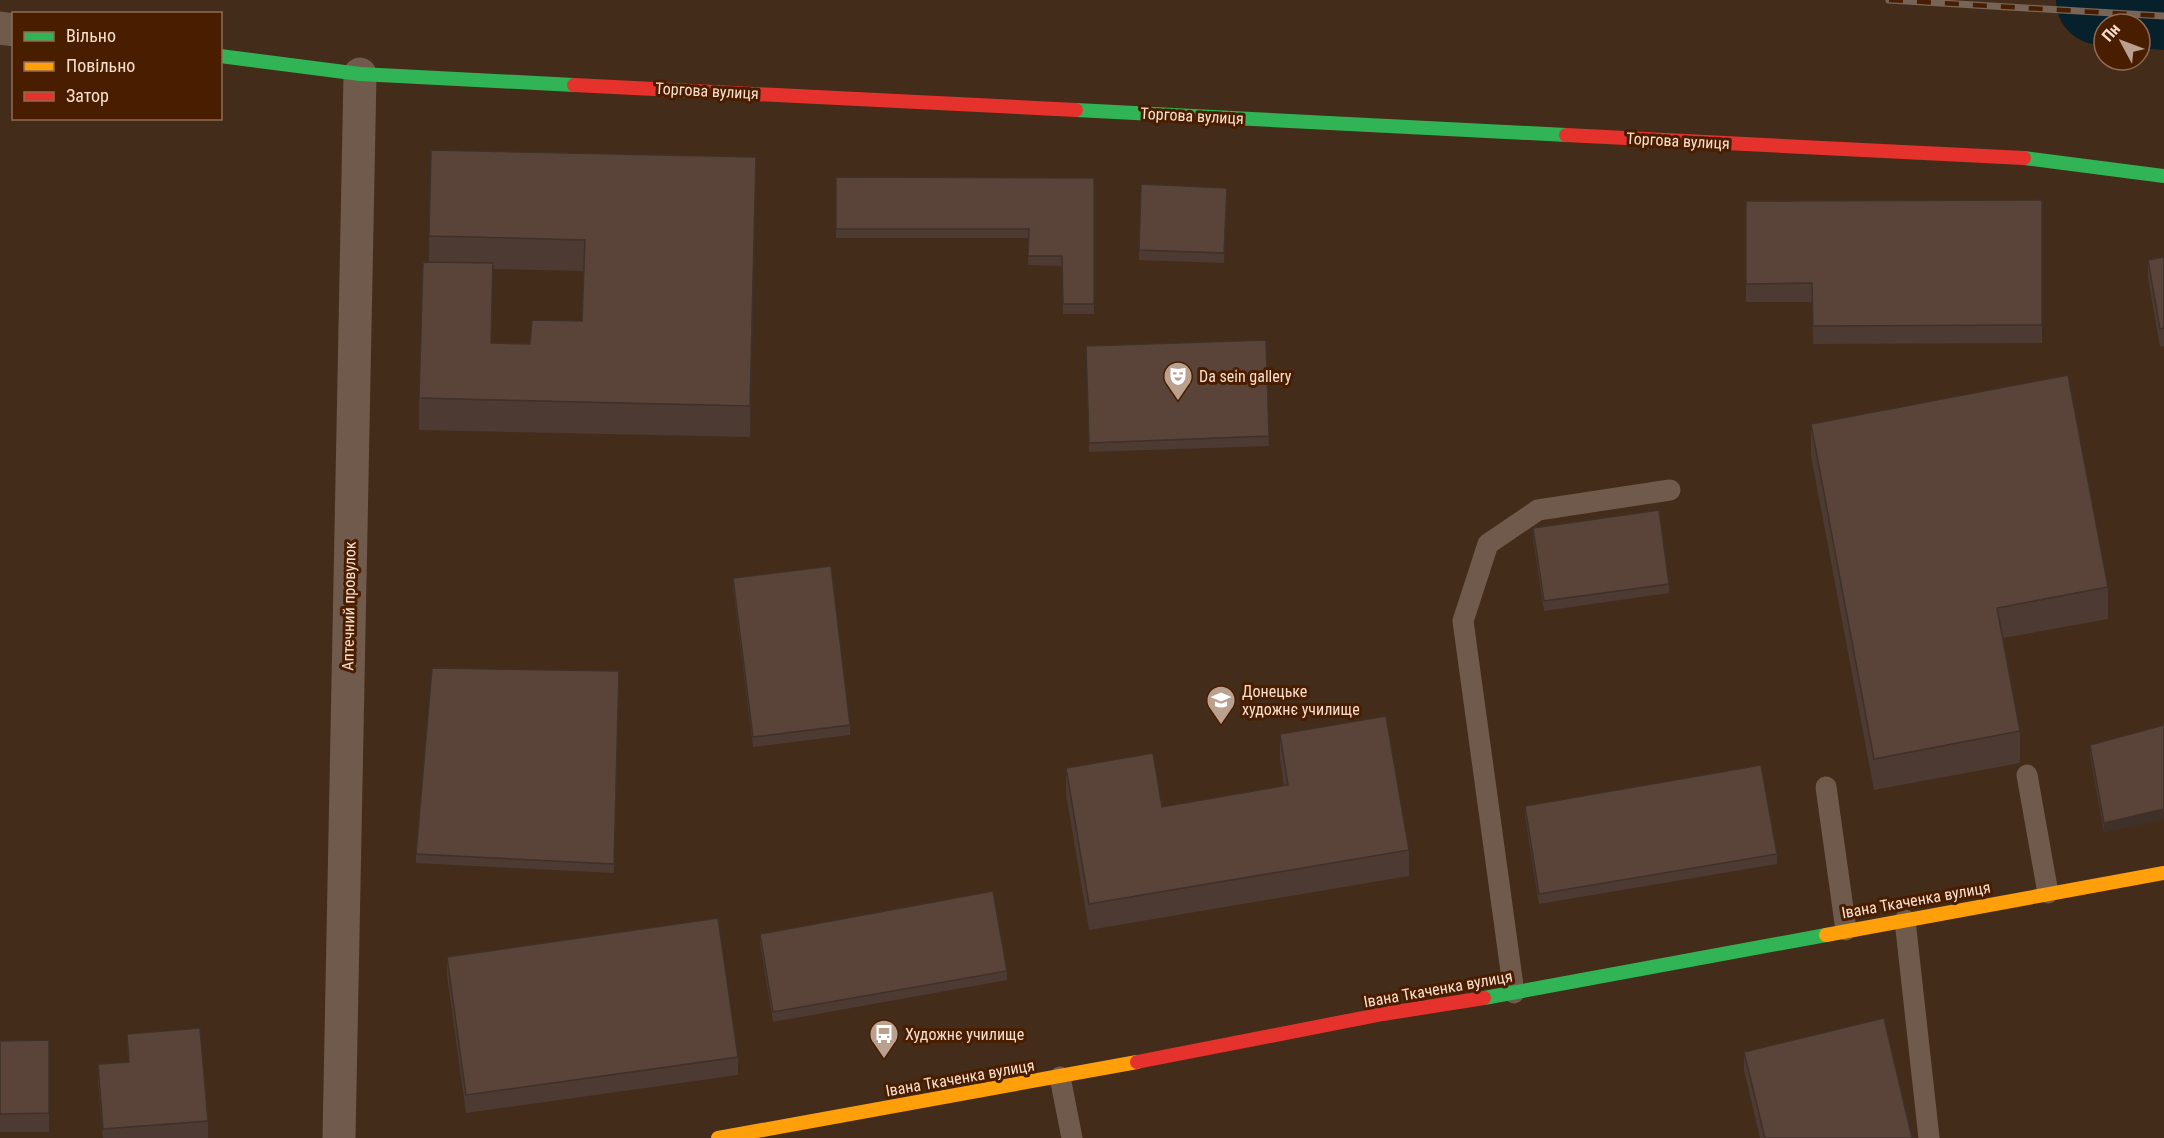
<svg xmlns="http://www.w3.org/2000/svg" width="2164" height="1138" font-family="'Roboto Condensed',sans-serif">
<rect width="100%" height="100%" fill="#442c1a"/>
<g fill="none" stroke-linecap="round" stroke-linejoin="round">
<path stroke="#06202c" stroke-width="90" d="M2101 0 2164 5"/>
<g stroke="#705a4b" stroke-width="21">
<path d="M2027 775 2048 893"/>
<path d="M1826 787 1846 930"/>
<path d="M1905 920 1929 1138"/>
<path d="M1514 993 1463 621 1488 544 1538 510 1670 490"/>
<path d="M1060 1077 1072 1138"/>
</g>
<g stroke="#705a4b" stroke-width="33">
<path d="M0 28 14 30"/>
<path d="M339 1138 360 74"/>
</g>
<g stroke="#30b455" stroke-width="14">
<path d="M220 56 360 74 574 85"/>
<path d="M1076 110 1566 135"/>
<path d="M2024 158 2164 176"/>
<path d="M1484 998 1826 935"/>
</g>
<g stroke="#ff9f0a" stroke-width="14">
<path d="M1826 935 2164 873"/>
<path d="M718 1138 1137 1062"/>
</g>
<g stroke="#e5322d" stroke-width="14">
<path d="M574 85 1076 110"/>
<path d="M1566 135 2024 158"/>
<path d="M1137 1062 1383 1014 1484 998"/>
</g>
<g stroke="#786558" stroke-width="7">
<path id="rail" d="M1889 0 2164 16"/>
</g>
<use href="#rail" stroke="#491e00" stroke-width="4.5" stroke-dasharray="14" stroke-linecap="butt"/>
</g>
<g fill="#4d3a32" fill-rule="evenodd">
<path d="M836 177 1094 178V314H1063L1062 266 1028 265 1029 238H836Z"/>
<path d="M756 188 750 437 419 430V398L429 262V236ZM493 269 584 271 582 321 530 344 491 343Z"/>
<path d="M1227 188 1224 263 1139 260V250Z"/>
<path d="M2042 200V343L1813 344 1812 302H1746V201Z"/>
<path d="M2164 257V346L2160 347 2148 278V260Z"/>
<path d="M1266 340 1269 446 1089 452 1086 346Z"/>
<path d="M1811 424 2108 587V619L2003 638 2020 731V763L1874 790 1811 456Z"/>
<path d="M1533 528 1669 584V593L1544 611 1533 538Z"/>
<path d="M733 578 850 725V735L753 747 733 587Z"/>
<path d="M619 671 614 873 416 863V854Z"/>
<path d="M2164 725V819L2104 832 2090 754V745Z"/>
<path d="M1280 734 1409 850V876L1089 930 1066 794V768L1162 807 1284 786 1280 759Z"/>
<path d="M1525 806 1777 854V864L1539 904 1525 816Z"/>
<path d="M760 934 1007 971V980L773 1022 760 943Z"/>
<path d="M447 957 738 1057V1075L466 1113 447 975Z"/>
<path d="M127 1034 208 1121V1138H103L98 1082V1064L128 1062Z"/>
<path d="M49 1040V1132H0V1041Z"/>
<path d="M1744 1052 1912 1138H1760L1744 1070Z"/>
</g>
<g fill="#3f3029">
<path d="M756 157V188L750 437V406Z"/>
<path d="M493 263V295L491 374V343Z"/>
<path d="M2164 809V819L2104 832V823Z"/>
</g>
<g fill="#5a443a" stroke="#3f3029" stroke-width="1.5">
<path d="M431 150 756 157 750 406 419 398 423 262 493 263 491 343 530 344 532 320 582 321 585 240 429 236Z"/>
<path d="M836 177 1094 178V304H1063L1062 256H1028L1029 229H836Z"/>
<path d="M1141 184 1227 188 1224 253 1139 250Z"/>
<path d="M2042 200V325L1813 326 1812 283 1746 284V201Z"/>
<path d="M2164 257V328L2160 329 2148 260Z"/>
<path d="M1266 340 1269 436 1089 443 1086 346Z"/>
<path d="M2068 375 2108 587 1997 608 2020 731 1874 759 1811 424Z"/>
<path d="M1659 510 1669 584 1544 601 1533 528Z"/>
<path d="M831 566 850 725 753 737 733 578Z"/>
<path d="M432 668 619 671 614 864 416 854Z"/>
<path d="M1386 716 1409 850 1089 904 1066 768 1153 753 1162 807 1288 785 1280 734Z"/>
<path d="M2164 725V809L2104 823 2090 745Z"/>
<path d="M1761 765 1777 854 1539 894 1525 806Z"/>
<path d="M993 891 1007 971 773 1012 760 934Z"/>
<path d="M718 918 738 1057 466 1095 447 957Z"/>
<path d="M1884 1018 1912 1138H1765L1744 1052Z"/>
<path d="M200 1028 208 1121 103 1129 98 1064 129 1062 127 1034Z"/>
<path d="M49 1040V1113L0 1114V1041Z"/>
</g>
<defs>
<g id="theatre-pin" transform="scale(1.5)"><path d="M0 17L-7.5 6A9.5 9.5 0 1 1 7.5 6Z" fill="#baa08e" stroke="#491e00"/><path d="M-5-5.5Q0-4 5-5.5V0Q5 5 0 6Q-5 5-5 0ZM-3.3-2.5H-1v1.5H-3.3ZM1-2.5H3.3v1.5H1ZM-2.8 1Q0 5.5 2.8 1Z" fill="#fff"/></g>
<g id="university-pin" transform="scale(1.5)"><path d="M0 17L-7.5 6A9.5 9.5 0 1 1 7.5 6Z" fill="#baa08e" stroke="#491e00"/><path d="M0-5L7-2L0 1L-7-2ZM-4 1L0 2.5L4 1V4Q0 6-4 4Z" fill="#fff"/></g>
<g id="bus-pin" transform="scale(1.5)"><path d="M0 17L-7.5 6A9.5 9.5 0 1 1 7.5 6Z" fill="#baa08e" stroke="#491e00"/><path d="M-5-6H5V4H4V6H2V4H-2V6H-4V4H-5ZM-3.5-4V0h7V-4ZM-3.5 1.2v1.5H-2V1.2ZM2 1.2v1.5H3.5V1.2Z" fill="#fff"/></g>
</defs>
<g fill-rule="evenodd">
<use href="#theatre-pin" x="1178" y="376"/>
<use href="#university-pin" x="1221" y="700"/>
<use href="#bus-pin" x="884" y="1034"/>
</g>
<g text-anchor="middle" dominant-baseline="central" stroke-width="6" stroke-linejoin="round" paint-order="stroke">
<g font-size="16" fill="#fadecd" stroke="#491e00">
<text transform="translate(707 91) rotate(3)">Торгова вулиця</text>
<text transform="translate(1192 116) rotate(3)">Торгова вулиця</text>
<text transform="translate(1678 141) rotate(3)">Торгова вулиця</text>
<text transform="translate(349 606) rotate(-89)">Аптечний провулок</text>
<text transform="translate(1916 900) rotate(-10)">Івана Ткаченка вулиця</text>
<text transform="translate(1438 989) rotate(-10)">Івана Ткаченка вулиця</text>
<text transform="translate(960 1078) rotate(-10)">Івана Ткаченка вулиця</text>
</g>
<g font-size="16" fill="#fadecd" stroke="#491e00" text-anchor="start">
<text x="1199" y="376">Da sein gallery</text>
<text x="1242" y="691">Донецьке<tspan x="1242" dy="18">художнє училище</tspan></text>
<text x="905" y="1034">Художнє училище</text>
</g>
</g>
<rect x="12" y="12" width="210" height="108" fill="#491e00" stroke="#906b52" stroke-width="1.5"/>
<rect x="24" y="32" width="30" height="9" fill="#30b455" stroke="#906b52" stroke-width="1.5"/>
<text x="66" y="42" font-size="18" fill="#fadecd">Вільно</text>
<rect x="24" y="62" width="30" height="9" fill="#ff9f0a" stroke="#906b52" stroke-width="1.5"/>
<text x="66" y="72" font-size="18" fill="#fadecd">Повільно</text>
<rect x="24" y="92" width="30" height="9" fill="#e5322d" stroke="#906b52" stroke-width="1.5"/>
<text x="66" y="102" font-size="18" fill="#fadecd">Затор</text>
<g transform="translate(2122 42) rotate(311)"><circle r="28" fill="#491e00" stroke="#906b52" stroke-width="1.5"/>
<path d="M0-4.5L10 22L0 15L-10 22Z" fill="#baa08e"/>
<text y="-9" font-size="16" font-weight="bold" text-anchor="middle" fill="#fadecd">Пн</text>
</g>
</svg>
